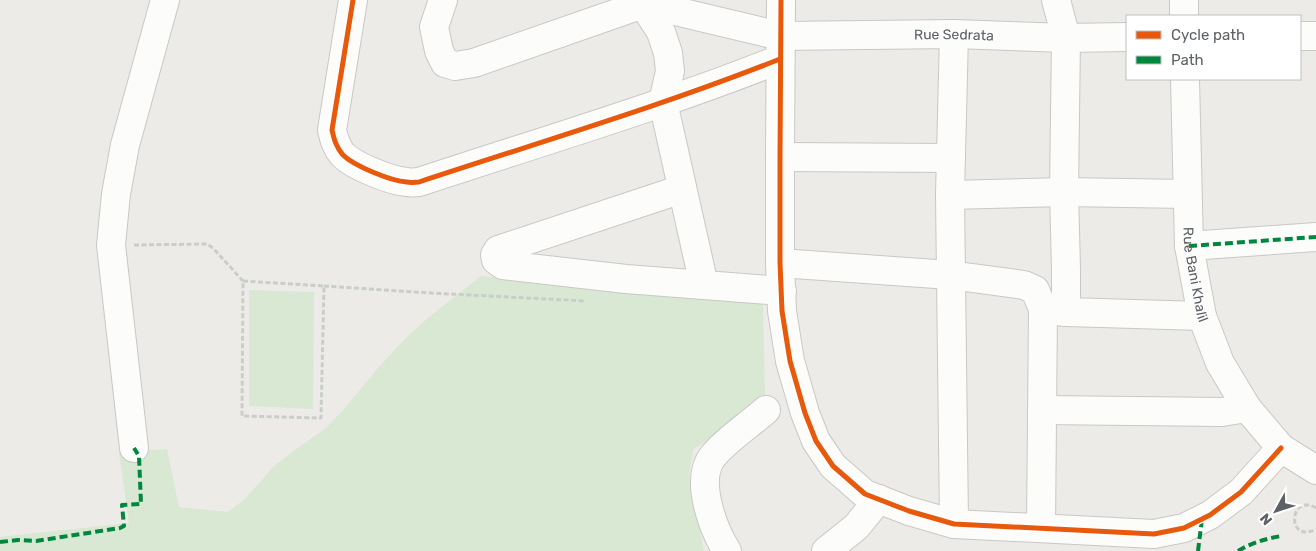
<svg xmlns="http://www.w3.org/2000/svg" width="1316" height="551" font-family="Rubik,sans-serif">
<rect width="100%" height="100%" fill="#edebe7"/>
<g fill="#d8e8d3">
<path d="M481 276 763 303 765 398 693 450 689 474 704 551H0V537L129 523 119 452 167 449 179 507 228 512 246 498 274 466 295 450 326 428 343 410 377 369 405 339 429 317Z"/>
<path d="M249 290 314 292 313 409 249 406Z"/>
</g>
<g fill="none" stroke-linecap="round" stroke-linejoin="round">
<g stroke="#c8c8c8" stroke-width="30">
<g id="minor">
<path d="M353 0 332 130C334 139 336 147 343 155 354 166 391 181 407 182 411 183 415 182 419 182 540 142 662 106 780 59"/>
<path d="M443 0 434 27 439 51 445 63 455 66 474 63 643 4 661 32 668 53 670 71 663 102 704 285"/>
<path d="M781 0 780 157V263L782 311 790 361 805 413 816 441 833 466 865 494 909 511 954 524 1154 534 1184 528 1210 515 1241 492 1281 448"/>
<path d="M1056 0 1066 38 1064 192 1066 269V312"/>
<path d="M1184 0V16"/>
<path id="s1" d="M633 1 780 36 954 34 1066 38 1127 37"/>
<path d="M954 34 950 195 954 524"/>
<path d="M1300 36H1316"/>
<path id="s2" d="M1185 79 1189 246 1202 316 1220 363 1247 408 1281 448 1316 470"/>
<path d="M780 157 951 158"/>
<path d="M682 189 498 250 495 255 496 260 503 265 626 279 782 291"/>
<path d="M950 195 1064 192 1187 194"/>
<path d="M1189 246 1316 237"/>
<path d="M780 263 950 275 1024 285 1035 290 1043 309 1041 528"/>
<path d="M1049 310 1066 312 1202 316"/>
<path d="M1042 410 1222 412 1247 408"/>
<path d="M134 448 111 245 116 194 125 145 165 0"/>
<path d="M727 551C713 529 694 479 713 456 727 439 749 425 766 410"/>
<path d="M826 551 856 527 879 499"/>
</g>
</g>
<g stroke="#c9ceca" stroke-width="3" stroke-dasharray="5 2.5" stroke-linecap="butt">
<path d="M134 245 207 244 213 248 243 281"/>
<path d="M243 281 324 286 321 418 242 416Z"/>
<path d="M324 286 431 293 586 301"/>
<path d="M1316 508C1289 492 1286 545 1316 529"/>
</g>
<use href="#minor" stroke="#fcfcfb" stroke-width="28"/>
<g stroke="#00873e" stroke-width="4" stroke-dasharray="8 4" stroke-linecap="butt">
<path d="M1189 246 1316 237"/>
<path d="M0 542 18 540 36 541 120 528 124 526 122 505 141 504 139 456 134 448"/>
<path d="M1198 551 1202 519"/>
<path d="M1238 551C1251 543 1265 539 1281 536"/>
</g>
<g stroke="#fff" stroke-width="8">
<g id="cycleway">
<path d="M353 0 332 130C334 139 336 147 343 155 354 166 391 181 407 182 411 183 415 182 419 182 540 142 662 106 780 59"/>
<path d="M781 0 780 157V263L782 311 790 361 805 413 816 441 833 466 865 494 909 511 954 524 1154 534 1184 528 1210 515 1241 492 1281 448"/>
</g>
</g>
<use href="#cycleway" stroke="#e8590c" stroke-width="5"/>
</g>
<g text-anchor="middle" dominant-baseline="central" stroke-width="4" stroke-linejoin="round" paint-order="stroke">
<g font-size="14" fill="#5d6165" stroke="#fff">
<text stroke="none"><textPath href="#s1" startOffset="325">Rue Sedrata</textPath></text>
<text stroke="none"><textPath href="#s2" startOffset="196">Rue Bani Khalil</textPath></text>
</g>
</g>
<rect x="1126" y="15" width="175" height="65" fill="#ffffff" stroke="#bec0c1"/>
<rect x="1136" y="31" width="25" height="8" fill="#e8590c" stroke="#bec0c1"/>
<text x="1171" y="40" font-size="15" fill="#5d6165">Cycle path</text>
<rect x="1136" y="56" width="25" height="8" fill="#00873e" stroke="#bec0c1"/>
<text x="1171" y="65" font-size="15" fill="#5d6165">Path</text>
<g transform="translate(1276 511) rotate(230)" stroke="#ffffff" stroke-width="4" paint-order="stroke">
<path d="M0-4L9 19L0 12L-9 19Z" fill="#5d6165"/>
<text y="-8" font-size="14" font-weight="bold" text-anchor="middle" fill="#5d6165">N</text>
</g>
</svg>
